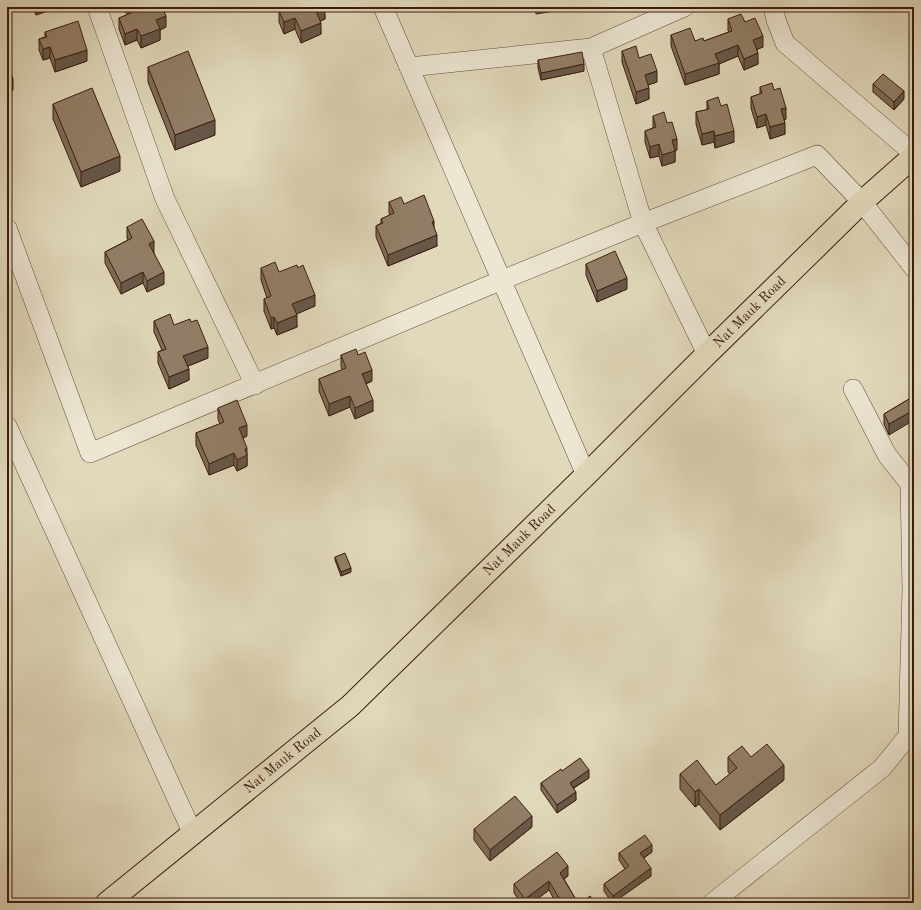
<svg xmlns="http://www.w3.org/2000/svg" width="921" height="910" font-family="'Old Standard TT',serif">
<rect width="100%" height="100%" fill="#e1d9bc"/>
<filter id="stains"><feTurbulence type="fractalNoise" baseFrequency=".005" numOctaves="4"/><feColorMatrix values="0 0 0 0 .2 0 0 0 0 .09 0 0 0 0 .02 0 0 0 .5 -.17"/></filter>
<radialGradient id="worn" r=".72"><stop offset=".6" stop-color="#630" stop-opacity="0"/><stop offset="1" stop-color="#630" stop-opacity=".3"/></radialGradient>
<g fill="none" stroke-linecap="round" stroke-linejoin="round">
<g stroke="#664b3a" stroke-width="20">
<g id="minor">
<path d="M97 7 165 199 255 385"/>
<path d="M383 7 586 475"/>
<path d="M773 7 776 20 785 43 914 154"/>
<path d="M591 48 643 223 707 354"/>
<path d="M409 67 591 48 684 7"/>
<path d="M7 228 90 453 502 280 643 223 817 155 862 202 914 268"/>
<path d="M7 426 193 834"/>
<path d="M712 903 882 768 908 736 912 590 910 484 887 455 853 389"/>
</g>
</g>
<g stroke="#3d1c0e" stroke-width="24">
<g id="highway">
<path id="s1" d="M107 903 350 706 586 475 707 354 862 202 914 156"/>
</g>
</g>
<use href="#minor" stroke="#ece6d3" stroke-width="19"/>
<use href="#highway" stroke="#e1d9bc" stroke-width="22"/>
</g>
<g fill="#7e6c59" stroke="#3d1c0e">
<path d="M33 7H58L36 15Z"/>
<path d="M126 7H151L166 27 160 30V40L141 48 137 40 125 45 119 29V18L127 15 126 13Z"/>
<path d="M288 7H324L325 19 320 21 321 34 301 43 295 29 284 34 279 22V11Z"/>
<path d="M535 7H554V11L536 14Z"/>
<path d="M728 19 745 22 763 47 757 49 758 64 744 70 738 56 719 64V74L685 85 671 46V35L695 41H704L729 32 728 31Z"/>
<path d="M45 32 87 61 55 72 50 58 43 60 39 50V39L45 37Z"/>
<path d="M622 51 639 58 657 82 648 85 649 99 636 104 622 62Z"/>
<path d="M538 60 584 71 541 80 538 68Z"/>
<path d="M148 67 215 135 175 150 148 82Z"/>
<path d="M873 84 904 99 894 110 873 92Z"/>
<path d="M760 87 774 90 786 119 784 120 785 134 770 139 766 125 757 128 751 108V97L760 94Z"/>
<path d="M707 101 721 106 734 142 715 148 714 142 702 145 696 124V112L707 110Z"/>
<path d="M53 104 120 171 81 187 53 119Z"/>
<path d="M653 116 667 123 677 150 675 151V162L662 166 659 156 650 158 645 142V131L653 128Z"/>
<path d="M389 202 404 204 434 228 437 246 388 266 376 237V226L381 223V219L390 215 389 213Z"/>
<path d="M127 227 154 253 164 284 147 292 143 283 121 294 105 263V252L128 240 127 238Z"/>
<path d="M586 264 627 289 597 302 586 275Z"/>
<path d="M261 268 279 272 315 306 296 314 297 327 277 335 274 328 271 329 264 311V299L267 298 261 280Z"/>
<path d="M154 321 174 325 208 358 188 366 189 380 169 389 158 363V352L162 350 154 332Z"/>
<path d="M341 355 372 381 366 384 373 411 355 419 350 407 329 416 319 391V379L342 370 341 366Z"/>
<path d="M914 396 889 435 884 424V414Z"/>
<path d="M218 408 247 436 243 438 247 455V466L237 471 234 465 209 475 196 445V433L220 424 218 419Z"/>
<path d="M335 557 351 572 341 576 335 560Z"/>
<path d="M728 757H751L784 780 720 830 699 804 695 807 680 789V774L716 785 730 774 728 772Z"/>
<path d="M562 771 589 778 574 788 576 800 557 813 541 790V783Z"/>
<path d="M532 827 490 861 474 840V829Z"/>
<path d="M652 852 644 858 651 876 612 903 604 891V884L625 869 619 860V853Z"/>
<path d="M568 876 564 879 578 903H556L549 890 532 903H521L514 893V884Z"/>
</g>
<g fill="#665849" stroke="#3d1c0e">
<path d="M23 7H32L23 10Z"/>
<path d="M36 7H58L36 15Z"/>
<path d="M325 8V19L316 23V11Z"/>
<path d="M166 16V27L160 30V40L141 48V36L156 20Z"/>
<path d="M295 18V29L284 34V22Z"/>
<path d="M321 23V34L301 43V31Z"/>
<path d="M137 29V40L125 45V34Z"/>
<path d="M763 36V47L753 51V40Z"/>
<path d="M738 45V56L719 64V74L685 85V74L715 54Z"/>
<path d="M50 47V58L43 60V49Z"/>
<path d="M87 50V61L55 72V60Z"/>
<path d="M758 53V64L744 70V59Z"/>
<path d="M584 64V71L541 80V73Z"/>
<path d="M657 71V82L645 86V75Z"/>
<path d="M13 79V90L7 92V81Z"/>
<path d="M649 88V99L636 104V92Z"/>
<path d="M904 91V99L894 110V102Z"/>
<path d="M786 108V119L781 121V109Z"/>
<path d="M766 114V125L757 128V117Z"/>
<path d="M215 120V135L175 150V135Z"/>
<path d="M785 123V134L770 139V127Z"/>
<path d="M714 131V142L702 145V134Z"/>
<path d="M734 131V142L715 148V136Z"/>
<path d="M677 139V150L672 152V140Z"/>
<path d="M659 144V156L650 158V147Z"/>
<path d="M675 151V162L662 166V155Z"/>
<path d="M120 156V171L81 187V172Z"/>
<path d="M434 221V232L432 222Z"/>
<path d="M437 235V246L388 266V255Z"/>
<path d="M154 241V253L149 256V244Z"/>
<path d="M143 272V283L121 294V283Z"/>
<path d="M164 272V284L147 292V281Z"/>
<path d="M627 278V289L597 302V291Z"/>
<path d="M315 295V306L292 316V304Z"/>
<path d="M297 315V327L277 335V323Z"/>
<path d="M274 317V328L271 329V318Z"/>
<path d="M208 347V358L183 368V356Z"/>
<path d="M189 369V380L169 389V377Z"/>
<path d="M372 370V381L362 385V374Z"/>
<path d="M350 396V407L329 416V404Z"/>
<path d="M373 400V411L355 419V408Z"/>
<path d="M914 410V420L889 435V424Z"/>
<path d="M247 425V436L239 440V428Z"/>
<path d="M247 448V466L237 471V460L245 449Z"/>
<path d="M234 453V465L209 475V464Z"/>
<path d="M351 568V572L341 576V572Z"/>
<path d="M784 765V780L720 830V815Z"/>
<path d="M589 770V778L570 790V783Z"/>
<path d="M699 789V804L695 807V792Z"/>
<path d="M576 792V800L557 813V805Z"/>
<path d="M532 816V827L490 861V850Z"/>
<path d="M652 845V852L640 860V853Z"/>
<path d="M568 866V876L560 882V873Z"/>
<path d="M651 868V876L613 903V896Z"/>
<path d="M549 881V890L532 903H525V899Z"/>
</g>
<g fill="#927e68" stroke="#3d1c0e">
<path d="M128 7H151L152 9 156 7H162L166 16 156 20 160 29 141 36 137 29 125 34 119 18 131 13Z"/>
<path d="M289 7H324L325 8 316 11 321 23 301 31 295 18 284 22 279 11Z"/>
<path d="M741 14 745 22 755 18 763 36 753 40 758 53 744 59 738 45 715 54 719 63 685 74 671 35 690 28 695 41 703 38 704 41 732 31 728 19Z"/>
<path d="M78 21 87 50 55 60 50 47 43 49 39 39 47 37 45 32Z"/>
<path d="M636 46 639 58 651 54 657 71 645 75 649 88 636 92 622 51Z"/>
<path d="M188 51 215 120 175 135 148 67Z"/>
<path d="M582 52 584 64 541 73 538 60Z"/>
<path d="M7 62 13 79 7 81Z"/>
<path d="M883 74 904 91 894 102 873 84Z"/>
<path d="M772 83 774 90 780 88 786 108 781 109 785 123 770 127 766 114 757 117 751 97 762 93 760 87Z"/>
<path d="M92 88 120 156 81 172 53 104Z"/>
<path d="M718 97 721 106 727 104 734 131 715 136 714 131 702 134 696 112 709 109 707 101Z"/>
<path d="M664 112 667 123 672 122 677 139 672 140 675 151 662 155 659 144 650 147 645 131 656 127 653 116Z"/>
<path d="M424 195 434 221 432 222 437 235 388 255 376 226 383 223 381 219 394 213 389 202 401 197 404 204Z"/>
<path d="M142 219 154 241 149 244 164 272 147 281 143 272 121 283 105 252 132 238 127 227Z"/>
<path d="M615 251 627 278 597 291 586 264Z"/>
<path d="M275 262 279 272 297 265 298 268 303 265 315 295 292 304 297 315 277 323 274 317 271 318 264 299 271 296 261 268Z"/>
<path d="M170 314 174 325 190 319 191 322 197 320 208 347 183 356 189 369 169 377 158 352 166 349 154 321Z"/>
<path d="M356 349 358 355 365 352 372 370 362 374 373 400 355 408 350 396 329 404 319 379 346 368 341 355Z"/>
<path d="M914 396V410L889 424 884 414Z"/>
<path d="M237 400 247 425 239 428 247 448 245 449 247 455 237 460 234 453 209 464 196 433 224 422 218 408Z"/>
<path d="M345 553 351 568 341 572 335 557Z"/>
<path d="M767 744 784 765 720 815 699 789 695 792 680 774 697 760 716 785 737 768 728 757 742 746 751 757Z"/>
<path d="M580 758 589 770 570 783 576 792 557 805 541 783 561 769 562 771Z"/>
<path d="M515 796 532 816 490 850 474 829Z"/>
<path d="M645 835 652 845 640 853 651 868 613 896 604 884 629 866 619 853Z"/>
<path d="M557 852 568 866 560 873 578 903H562L549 881 525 899 514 884Z"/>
<path d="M590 896 595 903H581Z"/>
</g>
<g text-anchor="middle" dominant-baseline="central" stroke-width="4" stroke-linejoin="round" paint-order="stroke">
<g font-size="14" fill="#3d1c0e" stroke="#ece6d3">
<text stroke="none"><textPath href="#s1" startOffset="874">Nat Mauk Road</textPath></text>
<text stroke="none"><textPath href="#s1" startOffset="550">Nat Mauk Road</textPath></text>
<text stroke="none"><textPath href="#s1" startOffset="226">Nat Mauk Road</textPath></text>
</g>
</g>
<rect width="921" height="910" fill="none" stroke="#e1d9bc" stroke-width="24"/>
<rect x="8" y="8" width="905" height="894" fill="none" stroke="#3d1c0e" stroke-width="2"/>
<rect x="12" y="12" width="897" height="886" fill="none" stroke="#3d1c0e"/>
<rect width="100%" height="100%" filter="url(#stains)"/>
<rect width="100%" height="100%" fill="url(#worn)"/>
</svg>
